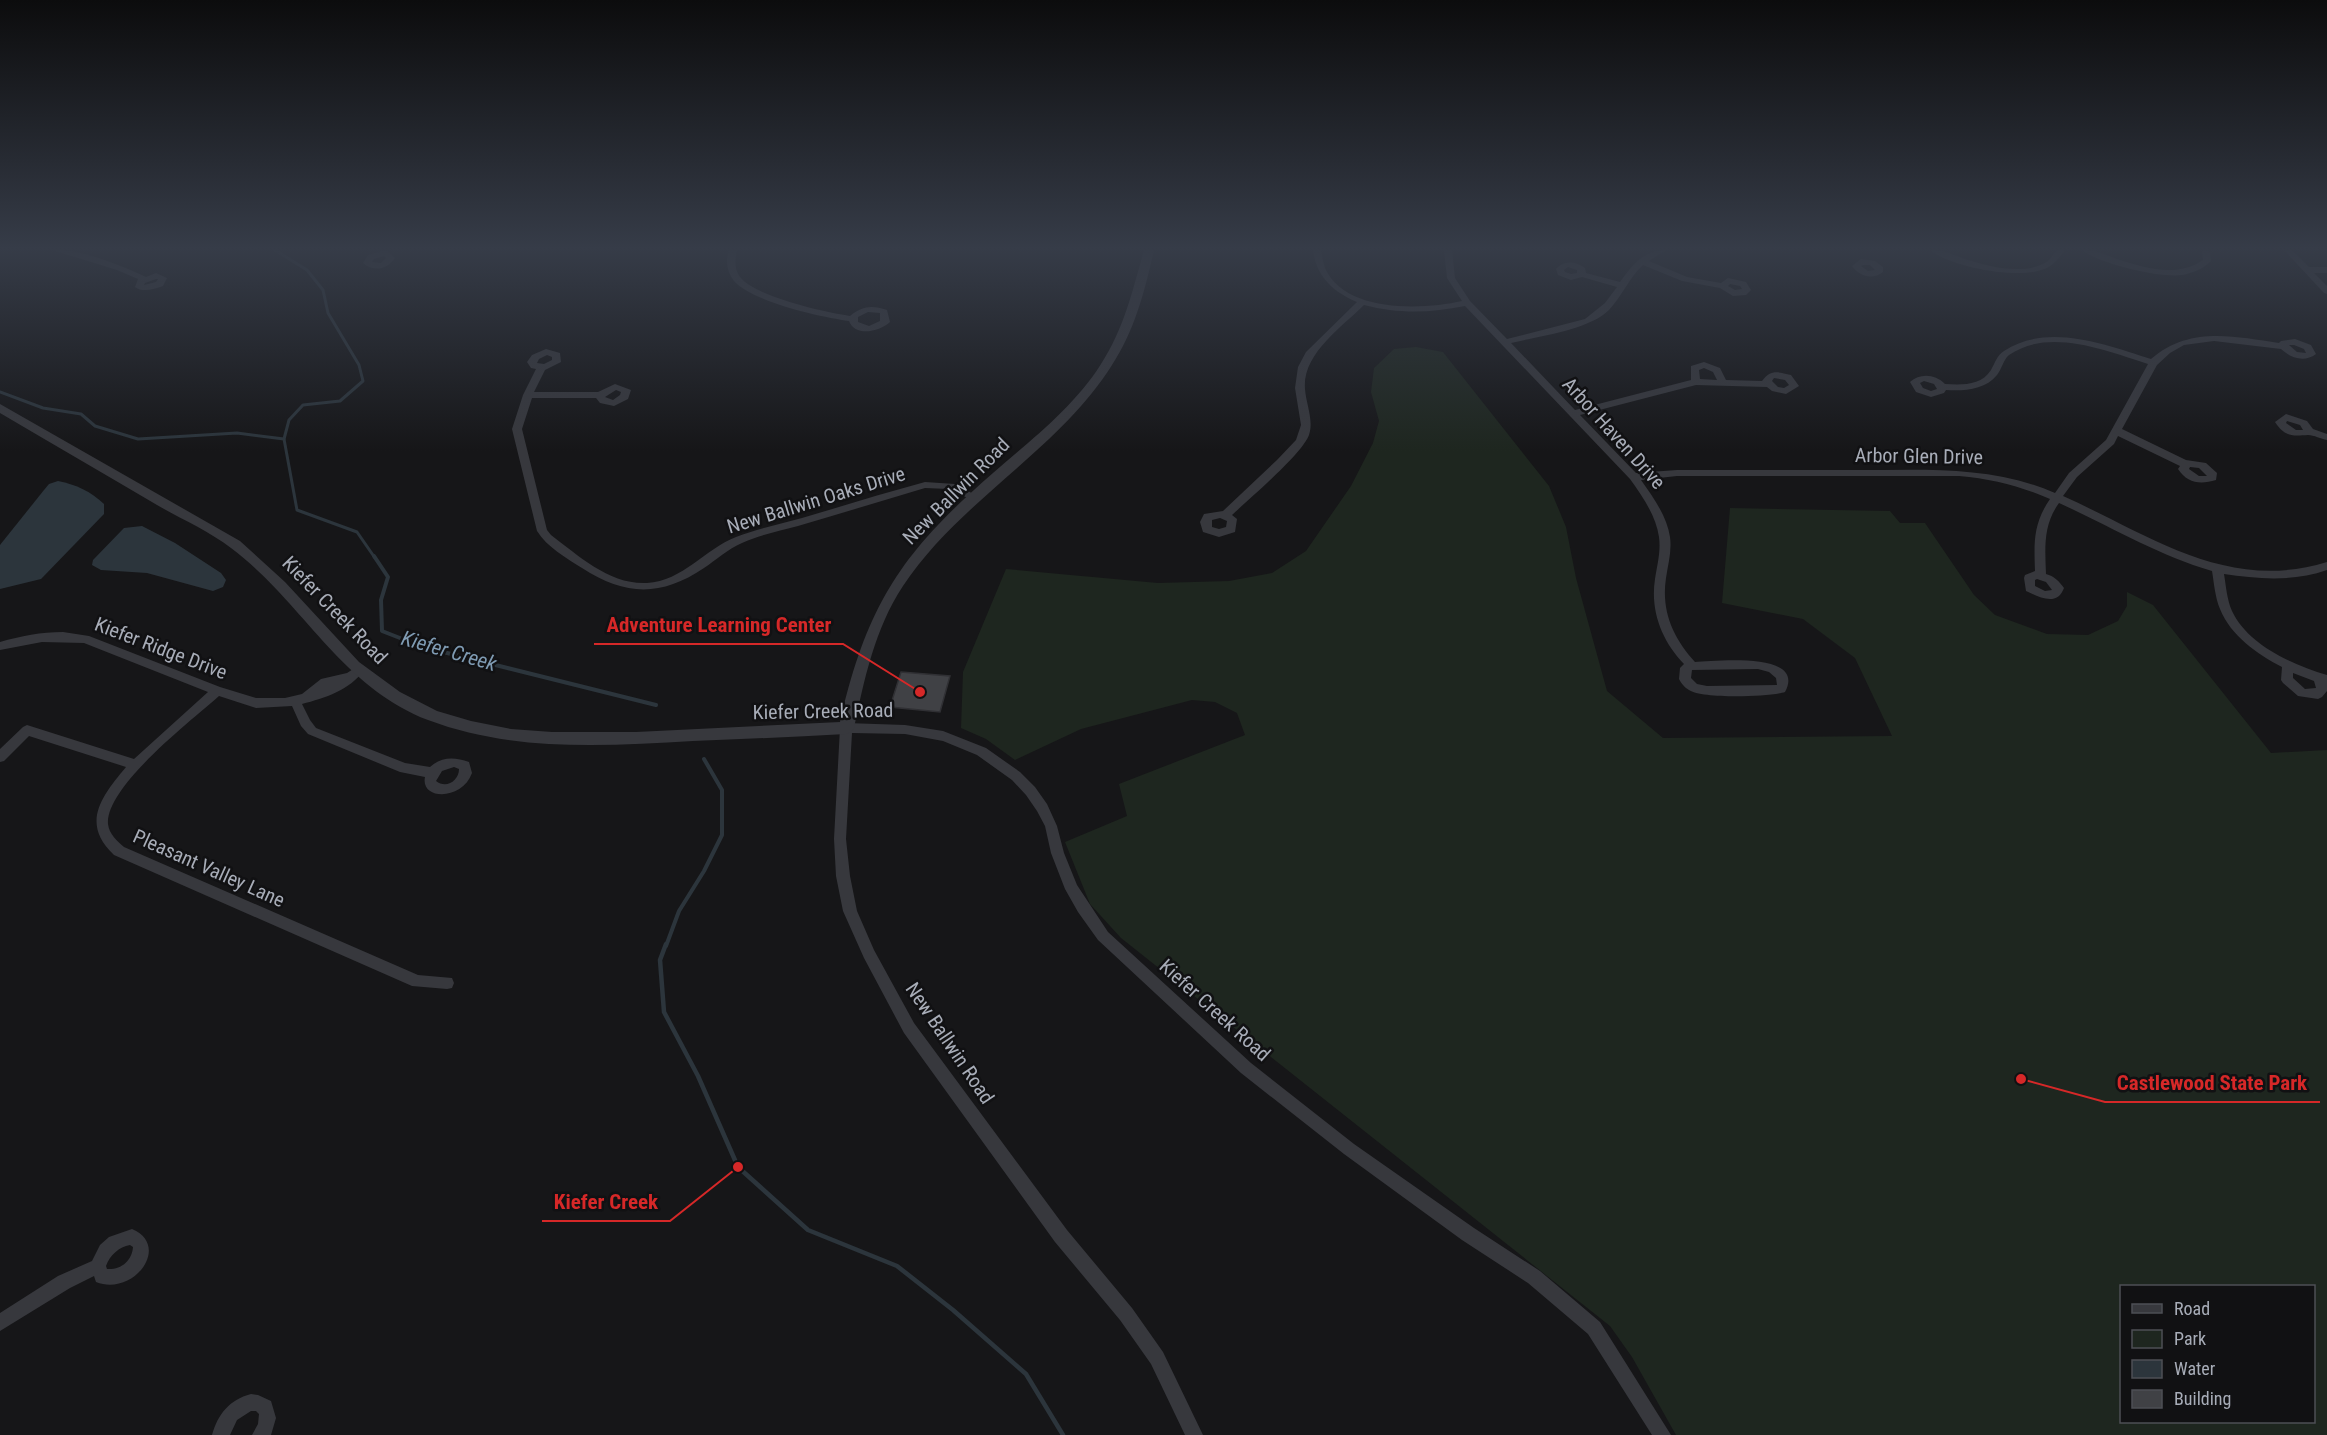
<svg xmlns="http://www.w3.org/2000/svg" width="2327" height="1435" font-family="'Roboto Condensed',sans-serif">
<rect width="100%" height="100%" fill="#161618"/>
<path fill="#1e261f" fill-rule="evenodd" d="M1416 347 1443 352 1549 486 1566 527 1576 578 1607 691 1663 738 1892 736 1855 658 1803 619 1722 603 1730 508 1890 511 1900 523H1925L1974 595 1995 615 2047 634 2088 635 2118 621 2127 606V592L2153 605 2271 753 2327 750V1435H1676L1632 1357 1610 1326 1121 938 1090 904 1065 842 1127 816 1119 784 1245 735 1237 713 1215 702 1192 700 1081 729 1015 760 986 739 961 728 963 672 1006 569 1158 583 1229 581 1272 573 1306 551 1351 486 1373 443 1379 421 1371 392 1374 368 1394 349ZM2314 1286V1422H2122V1286Z"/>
<g fill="#2c353c">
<path d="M58 481C77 485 90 491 104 504V514L41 579 0 589V545L44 490 49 484Z"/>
<path d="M142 526 175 543 221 573 226 580 223 587 213 591 147 573 101 570 92 565 93 560 124 528Z"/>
</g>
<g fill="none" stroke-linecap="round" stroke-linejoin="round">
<g stroke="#2c353c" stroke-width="3">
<path d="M275 250 307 270 323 290 328 313 359 365 363 381 340 401 303 405 289 420 284 439"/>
<path d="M0 392 43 408 81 414 95 426 138 439 237 433 284 439 297 510 357 532 375 558"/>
</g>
<g stroke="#2c353c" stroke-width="4">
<path d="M374 556 388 577 381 600 382 631 423 647 656 705"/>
<path d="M666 946 679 911 704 871 722 835V790L704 759"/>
</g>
<path stroke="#2c353c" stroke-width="4.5" d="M666 944 660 960 664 1012 698 1076 738 1167 808 1230 897 1266 953 1310 1026 1374 1063 1435"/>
</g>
<path fill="#404145" stroke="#303034" stroke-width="1.5" d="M901 672 950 676 940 712 890 707Z"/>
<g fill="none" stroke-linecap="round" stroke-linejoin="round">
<g fill="#37383d" fill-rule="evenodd">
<path d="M52 250C78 248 121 265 146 277L156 273 167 278 163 286C154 289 143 293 135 287L138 279 117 270ZM156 279H158L156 282 144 285 145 283Z"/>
<path d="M386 250 395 258C387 270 373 272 363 263L368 255ZM384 256 386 258 381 263 372 262 374 259Z"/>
<path d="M729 250H737C735 259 734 269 740 277 756 297 824 312 850 316 862 306 872 305 887 310L890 322C879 332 855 337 849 321 820 317 753 302 734 281 727 272 725 261 729 250ZM868 312 880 313V321L869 326 858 322V317Z"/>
<path d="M1313 250H1321C1322 256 1323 262 1325 268 1345 313 1422 310 1462 301L1447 278 1444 250H1452L1455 278 1470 301 1507 339 1585 319 1605 303 1617 287 1582 277 1571 280 1558 275 1556 269C1564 260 1576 261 1585 268L1586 273 1620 282C1632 265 1644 250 1666 250L1649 261 1687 277 1721 283 1728 278 1746 282 1751 290 1746 295 1733 296 1720 288 1682 281 1643 265C1629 278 1622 296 1609 310 1589 330 1539 336 1511 343L1575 410 1691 380V366L1704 362 1720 368 1726 380 1762 381C1771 369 1778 372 1791 375L1799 386 1786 394 1772 391 1767 387 1696 385 1580 415 1636 473 1677 470C1737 470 1796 470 1856 470 1924 470 1991 465 2055 493L2069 473 2106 440 2148 364C2107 351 2049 327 2009 355 2003 360 2002 369 1997 375 1985 390 1964 391 1946 390L1944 393 1931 397 1916 392 1910 382C1920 373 1935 374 1945 384 1961 385 1981 386 1991 370 1995 363 1997 355 2004 351 2048 322 2106 345 2151 359 2189 326 2233 336 2279 343L2281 341 2295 339 2311 345 2316 354C2304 363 2291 358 2281 349L2214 341 2184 345 2170 353 2157 365 2122 429 2186 460 2206 463 2217 473 2216 480C2200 485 2187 483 2178 469L2180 466 2118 436 2114 444 2077 477 2063 496C2150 535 2227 593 2327 562V570C2293 582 2258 579 2224 574 2226 586 2227 600 2232 611 2248 645 2293 665 2327 675V691L2322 697 2318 699 2298 696 2283 683 2281 680 2282 667C2257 654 2231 636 2220 609 2215 597 2214 583 2212 571 2157 555 2110 526 2059 503 2043 525 2045 548 2046 574 2054 576 2059 581 2064 588 2057 607 2039 597 2026 591L2024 578 2025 575 2035 571C2034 542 2033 524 2050 499 2020 486 1992 479 1959 476H1677L1641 480C1653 497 1667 516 1670 537 1672 551 1668 564 1666 578 1661 611 1673 638 1695 662 1715 661 1807 651 1785 692 1769 697 1702 699 1689 690 1685 688 1681 683 1679 679L1680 668 1684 664C1662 641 1650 611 1655 579 1657 565 1661 552 1659 537 1656 516 1643 497 1630 479L1465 306C1430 313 1399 314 1364 305 1342 327 1302 354 1305 389 1306 404 1314 420 1309 435 1302 454 1249 499 1232 515L1237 519 1235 532 1219 537 1203 532 1200 522 1204 514 1223 511 1277 460 1296 440 1301 425 1295 388 1298 367 1306 352 1357 302C1333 292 1316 276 1313 250ZM1568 267 1577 270V273L1571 274 1565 272 1564 270ZM1730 284 1740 286 1742 289 1735 290 1728 286ZM2289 345H2294L2304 349 2306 353 2297 352ZM1704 368 1713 372 1717 380 1700 379 1699 370ZM1774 378 1785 380 1789 385 1784 388 1778 387 1772 381ZM1924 381 1934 384 1937 389 1931 391 1923 388 1920 383ZM2190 467 2199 468 2207 476H2199L2189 469ZM1220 518 1227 521 1226 527 1219 529 1212 527V520ZM2037 579 2046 582 2052 590 2045 591 2035 586V580ZM1758 669 1769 672 1776 678 1777 685 1707 686 1697 684 1691 678 1692 670ZM2293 673 2314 681 2316 688 2305 689 2293 678Z"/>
<path d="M1930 250C1943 249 1953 255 1965 259 1989 267 2026 276 2048 261 2051 258 2054 253 2057 250H2065C2058 259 2053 267 2041 270 2016 279 1950 267 1930 250Z"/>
<path d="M2082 250C2095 249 2105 255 2117 259 2145 268 2177 278 2203 260L2202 252 2205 250 2210 252 2211 261C2203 269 2193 273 2182 275 2159 278 2100 264 2082 250Z"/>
<path d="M2284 250H2292L2309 267H2327V273H2314L2327 286V294L2324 293Z"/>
<path d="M1861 259 1875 261 1883 267V272C1873 280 1860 277 1852 266ZM1863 265H1870L1875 270 1868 271 1861 266Z"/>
<path d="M546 349 560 353 561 362 545 370 534 392H598L615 384 631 390 628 399 614 406 600 403 596 398H532L522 429 547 530 551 535C579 556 610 585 647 583 683 581 705 549 736 537 757 529 780 524 802 518 843 506 884 493 925 482L955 484 979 497 974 501 949 489 925 488C883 501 841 513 798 526 780 531 759 535 742 543 728 549 716 560 704 568 661 597 625 596 582 568 566 558 547 547 537 531L512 429 523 395 536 369 531 368 527 362 532 355ZM547 355 552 357V360L544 364 537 363 539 359ZM616 390 621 392 620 395 613 400 605 397Z"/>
<path d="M2286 414 2307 421 2313 429 2327 434V440C2321 439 2314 435 2308 435 2292 436 2285 437 2275 422ZM2287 421 2300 425 2303 430H2296L2286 423Z"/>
<path d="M63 632 89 636 220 687 256 698H285L302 694 321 679 347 673 358 666 362 667 364 670C350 690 325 698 302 704L310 720 316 728 405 763 430 767C442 756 455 757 469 762L472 773C462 801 420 800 425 777L400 772 308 734 301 726 292 706 256 708 219 696C192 720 105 787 108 824 109 834 117 841 124 847L418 975 452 978 454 983 452 988 447 989 412 986 114 855C80 823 102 796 126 767L29 736 4 761 0 762V749L23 727 27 725 134 759 208 692 84 643 42 642 0 650V642C21 636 41 632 63 632ZM454 767 459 769C459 781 446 789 436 781L442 771Z"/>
<path d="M846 723 905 725 943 731 986 748 1020 772 1035 787 1047 804 1057 826 1064 853 1077 885 1108 932 1251 1063 1354 1144 1474 1228 1540 1271 1600 1322 1671 1435H1652L1588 1334 1528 1283 1462 1240 1344 1154 1241 1073 1098 940 1078 912 1065 889 1051 853 1045 826 1037 811 1026 795 1012 780 977 755 943 741 905 734 852 733 846 839 850 876 857 911 874 950 914 1023 1067 1230 1132 1308 1163 1352 1203 1435H1185L1151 1364 1120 1320 1055 1242 904 1033 864 958 843 911 836 876 834 839 840 728 842 725Z"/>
<path d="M132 1229C172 1246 133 1297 96 1282L94 1276 70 1288 0 1331V1313L58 1276 92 1261 100 1245 109 1237ZM130 1245 133 1247C132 1261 121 1270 107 1269L106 1266C110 1255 119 1247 130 1245Z"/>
<path d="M251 1394 258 1395 271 1401 276 1418 271 1435H252L258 1424 259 1414 256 1411H251L237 1420 230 1435H212C218 1414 229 1400 251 1394Z"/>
</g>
<path fill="#37383d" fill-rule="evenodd" d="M1144 250H1154C1145 290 1135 330 1112 365 1058 451 960 500 903 586 875 628 864 680 854 728L851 732 846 734C795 737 744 739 693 741 604 746 513 752 428 720 340 686 303 602 231 548 209 531 181 519 157 505 105 474 52 444 0 413V404L240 541 285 582 359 662 400 692 437 711 471 721 511 729 552 732H636L840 722C867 604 902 552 993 473 1031 440 1074 407 1101 364 1124 329 1133 289 1144 250Z"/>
</g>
<linearGradient id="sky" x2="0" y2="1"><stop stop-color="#0c0c0d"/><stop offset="0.55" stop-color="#363c48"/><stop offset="1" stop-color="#363c48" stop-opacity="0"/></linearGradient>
<rect width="2327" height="451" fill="url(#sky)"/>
<g text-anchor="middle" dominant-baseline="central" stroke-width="5" stroke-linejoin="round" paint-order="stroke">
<g font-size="20" fill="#a8adb8" stroke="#111113">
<text transform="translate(1614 433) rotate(48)">Arbor Haven Drive</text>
<text transform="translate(1919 456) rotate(1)">Arbor Glen Drive</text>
<text transform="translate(956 491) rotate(-45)">New Ballwin Road</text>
<text transform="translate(816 500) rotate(-17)">New Ballwin Oaks Drive</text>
<text transform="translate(335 610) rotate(46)">Kiefer Creek Road</text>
<text transform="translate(161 648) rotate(21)">Kiefer Ridge Drive</text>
<text transform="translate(823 711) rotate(-1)">Kiefer Creek Road</text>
<text transform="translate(209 868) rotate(24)">Pleasant Valley Lane</text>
<text transform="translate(1215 1010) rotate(42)">Kiefer Creek Road</text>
<text transform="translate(950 1043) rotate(56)">New Ballwin Road</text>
</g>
<g font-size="21" font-style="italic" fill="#7f9bb3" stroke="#111113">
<text transform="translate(449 651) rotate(16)">Kiefer Creek</text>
</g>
</g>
<path fill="none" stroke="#d62828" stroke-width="2" d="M920 692L843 644H594M2021 1079L2105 1102H2320M738 1167L670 1221H542"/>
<g fill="#d62828" stroke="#111113" stroke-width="2">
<circle cx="920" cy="692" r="6"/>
<circle cx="2021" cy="1079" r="6"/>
<circle cx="738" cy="1167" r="6"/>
</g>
<g font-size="21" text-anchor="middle" font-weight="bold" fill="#d62828" stroke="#111113" stroke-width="5" stroke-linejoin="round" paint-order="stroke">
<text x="719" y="632">Adventure Learning Center</text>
<text x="2212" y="1090">Castlewood State Park</text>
<text x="606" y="1209">Kiefer Creek</text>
</g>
<rect x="2120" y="1285" width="195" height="138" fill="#111113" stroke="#4d4f55" stroke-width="1.5"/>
<rect x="2132" y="1304" width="30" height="9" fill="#37383d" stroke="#4d4f55" stroke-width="1.5"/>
<text x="2174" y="1315" font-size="18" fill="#a8adb8">Road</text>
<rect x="2132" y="1330" width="30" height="18" fill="#1e261f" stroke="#4d4f55" stroke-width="1.5"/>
<text x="2174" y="1345" font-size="18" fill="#a8adb8">Park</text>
<rect x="2132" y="1360" width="30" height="18" fill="#2c353c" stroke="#4d4f55" stroke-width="1.5"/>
<text x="2174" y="1375" font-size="18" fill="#a8adb8">Water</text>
<rect x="2132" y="1390" width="30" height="18" fill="#404145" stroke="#4d4f55" stroke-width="1.5"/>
<text x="2174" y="1405" font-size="18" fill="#a8adb8">Building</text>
</svg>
